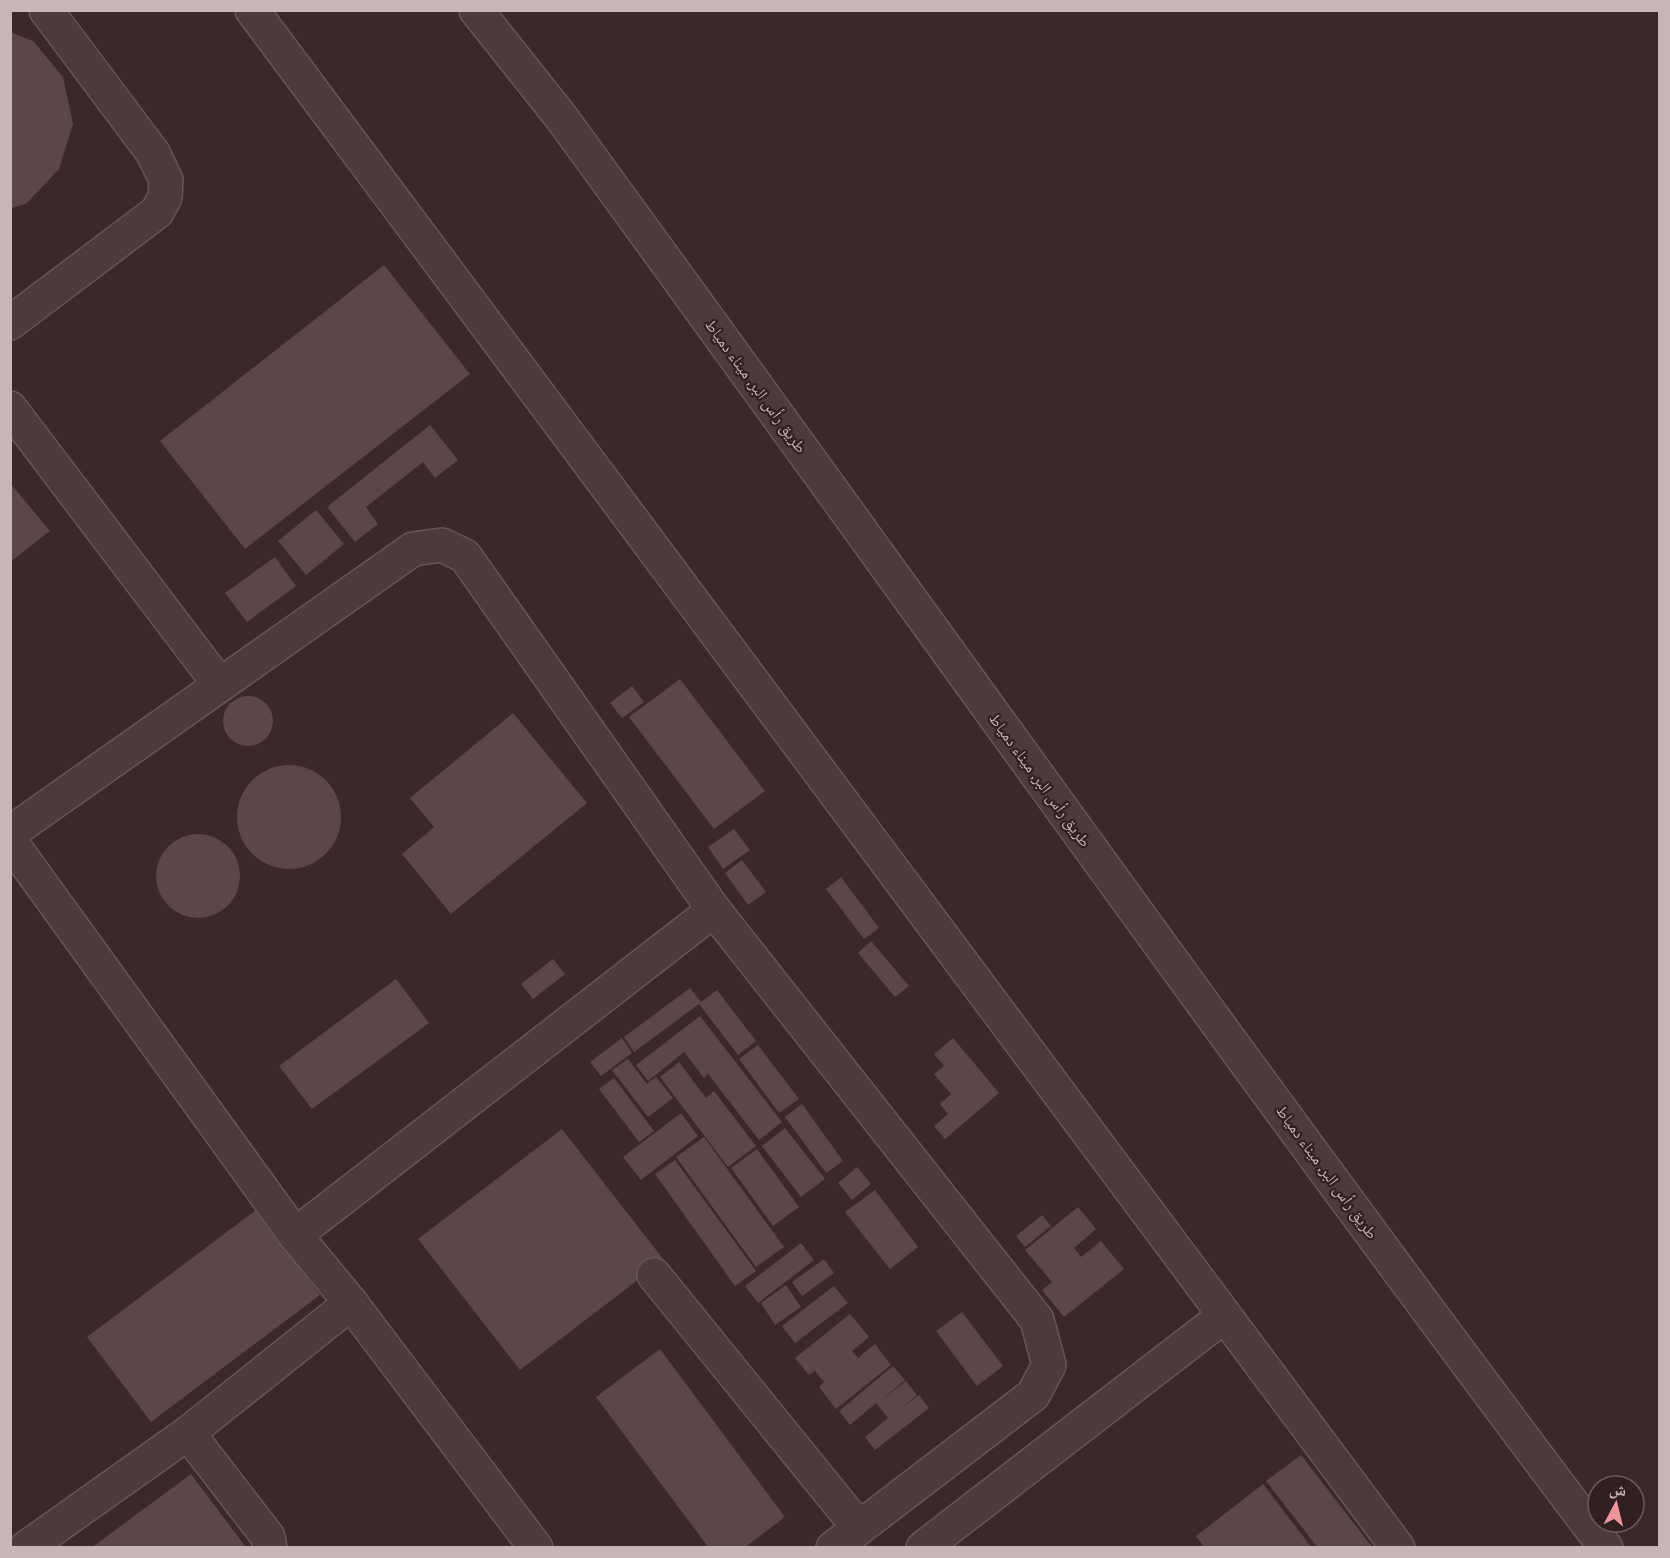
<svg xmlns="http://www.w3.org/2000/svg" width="1670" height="1558" font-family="Karla,'Noto Naskh Arabic',sans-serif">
<rect width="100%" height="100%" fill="#3c2729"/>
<g fill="#5d4648">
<path d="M10 32 33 41 63 77 73 124 59 169 27 203 10 209Z"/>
<path d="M384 265 470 374 245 549 160 441Z"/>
<path d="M430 425 458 460 435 478 423 462 366 507 378 524 355 542 327 507Z"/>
<path d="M10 483 50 531 10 562Z"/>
<path d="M316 510 344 544 306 575 278 541Z"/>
<path d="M275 557 296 586 247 622 225 593Z"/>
<path d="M680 679 765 791 714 829 629 717Z"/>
<path d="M632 686 644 702 622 718 610 703Z"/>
<circle cx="248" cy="721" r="25"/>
<path d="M513 713 587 803 451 914 402 854 434 827 410 798Z"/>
<circle cx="289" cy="817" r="52"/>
<path d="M734 829 750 850 723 869 708 847Z"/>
<circle cx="198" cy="876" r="42"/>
<path d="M742 860 766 892 748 905 725 873Z"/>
<path d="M841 877 879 928 864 939 826 889Z"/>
<path d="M871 941 909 986 895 997 858 953Z"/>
<path d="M553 959 565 974 533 999 521 984Z"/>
<path d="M396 979 429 1023 312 1109 279 1066Z"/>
<path d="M690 988 701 1002 717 990 756 1041 738 1055 699 1004 634 1052 624 1037Z"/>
<path d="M700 1016 782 1122 759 1140 708 1074 704 1078 684 1052 648 1081 636 1065Z"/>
<path d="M622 1038 632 1053 601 1076 590 1062Z"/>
<path d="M953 1038 999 1093 945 1139 934 1126 948 1114 940 1104 951 1094 934 1074 944 1066 934 1054Z"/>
<path d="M758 1045 799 1099 779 1113 739 1059Z"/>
<path d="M628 1059 647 1084 656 1077 673 1098 648 1117 612 1070Z"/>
<path d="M679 1062 706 1098 714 1091 756 1146 728 1167 660 1077Z"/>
<path d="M614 1078 654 1131 639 1142 599 1089Z"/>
<path d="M802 1104 843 1161 826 1173 785 1117Z"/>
<path d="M681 1113 698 1136 641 1180 623 1157Z"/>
<path d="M785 1128 825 1179 801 1197 762 1146Z"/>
<path d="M562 1129 664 1260 520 1370 418 1239Z"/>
<path d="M704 1137 784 1247 756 1267 676 1157Z"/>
<path d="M757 1149 799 1207 773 1226 731 1168Z"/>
<path d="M675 1160 756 1271 735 1286 655 1174Z"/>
<path d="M857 1167 871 1184 852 1200 838 1183Z"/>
<path d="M875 1190 918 1247 890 1269 845 1212Z"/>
<path d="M1078 1207 1096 1229 1074 1248 1081 1257 1071 1265 1101 1241 1124 1269 1064 1317 1042 1290 1052 1282 1025 1250Z"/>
<path d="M256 1210 320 1295 151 1422 87 1337Z"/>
<path d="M1042 1215 1051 1226 1025 1247 1016 1236Z"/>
<path d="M801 1243 814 1260 758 1303 745 1286Z"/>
<path d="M824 1259 834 1273 802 1296 792 1282Z"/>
<path d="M786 1285 801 1307 775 1325 761 1303Z"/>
<path d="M834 1286 848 1303 795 1343 782 1326Z"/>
<path d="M962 1312 1003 1366 977 1386 936 1331Z"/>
<path d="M850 1314 869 1337 852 1351 858 1358 875 1344 891 1365 836 1409 819 1387 824 1382 815 1371 809 1375 795 1358Z"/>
<path d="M660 1349 785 1517 744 1548H709L596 1397Z"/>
<path d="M893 1366 905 1380 879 1402 906 1381 917 1395 904 1406 919 1395 929 1408 875 1450 865 1437 888 1418 876 1403 850 1425 839 1411Z"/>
<path d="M1301 1455 1373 1548H1318L1266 1481Z"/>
<path d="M191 1474 245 1546 242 1548H91Z"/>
<path d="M1263 1484 1312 1548H1205L1196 1536Z"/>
</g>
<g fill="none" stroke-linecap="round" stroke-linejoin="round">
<g stroke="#675557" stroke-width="36">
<g id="minor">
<path d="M252 10 1398 1548"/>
<path d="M476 10 561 117C909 594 1250 1077 1606 1548"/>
<path d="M10 323 157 212 165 197 166 180 153 153 46 10"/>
<path d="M10 408 220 685"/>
<path d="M10 833 413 549 442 545 465 556 714 910 1037 1320 1049 1365 1033 1395 833 1548"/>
<path d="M10 841 295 1235 351 1303 536 1548"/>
<path d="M295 1235 714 910"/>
<path d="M654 1275 859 1528"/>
<path d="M188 1433 268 1537 270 1548"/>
<path d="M26 1548 188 1433 351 1303"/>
<path d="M923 1548 1224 1316"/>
</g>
</g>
<use href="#minor" stroke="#4c3a3c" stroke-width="33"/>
</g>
<g text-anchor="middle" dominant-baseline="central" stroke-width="4.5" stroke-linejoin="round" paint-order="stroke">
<g font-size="16" fill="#c7b6b7" stroke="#311f21">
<text transform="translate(756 386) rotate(54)">طريق رأس البر, ميناء دمياط</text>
<text transform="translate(1040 780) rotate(54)">طريق رأس البر, ميناء دمياط</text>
<text transform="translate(1327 1172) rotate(54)">طريق رأس البر, ميناء دمياط</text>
</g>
</g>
<rect width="1670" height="1558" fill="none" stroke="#c7b6b7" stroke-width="24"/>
<g transform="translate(1616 1504) rotate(7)"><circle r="28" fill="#311f21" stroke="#6d5b5d" stroke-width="1.5"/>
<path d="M0-4.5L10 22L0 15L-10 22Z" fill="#ee959a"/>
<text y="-9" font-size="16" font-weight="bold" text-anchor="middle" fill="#c7b6b7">ش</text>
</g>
</svg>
